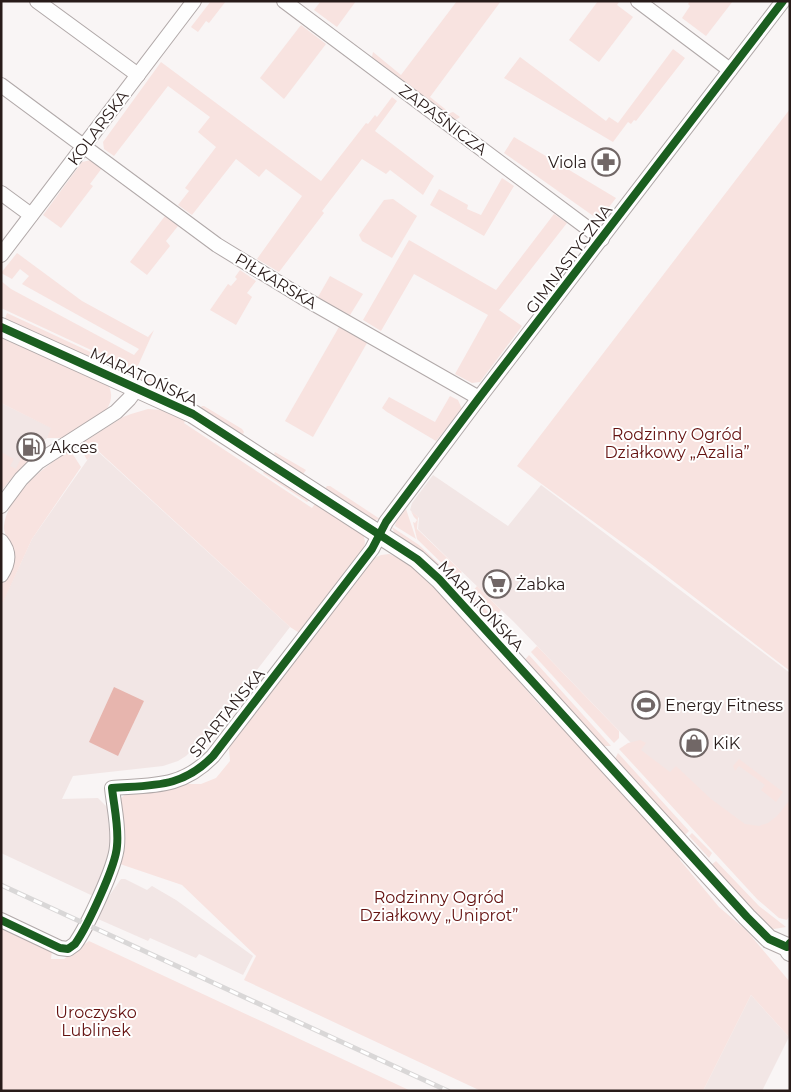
<svg xmlns="http://www.w3.org/2000/svg" width="791" height="1092" font-family="Montserrat,sans-serif">
<rect width="100%" height="100%" fill="#f9f5f5"/>
<g fill="#f2e6e5">
<path d="M1 403 52 428 47 438 40 444 35 454 37 455 16 473 1 491Z"/>
<path d="M95 449 290 627 206 736 186 756 178 761 163 766 73 776 62 799 98 798 107 807 111 848 93 896 1 853V601H3L32 539Z"/>
<path d="M433 475 508 526 541 485 790 673V803L768 827H747L662 772 629 741 514 622 418 529 419 518 410 510 412 503Z"/>
<path d="M121 879H125L147 890 152 886 176 900 253 956 243 975 199 954 196 958 150 938 148 941 98 919 107 899Z"/>
<path d="M751 995 789 1037 762 1091H703Z"/>
</g>
<g fill="#f8e3e0">
<path d="M211 1H226L209 23 206 21 198 32 191 27Z"/>
<path d="M321 1H356L337 27 314 10Z"/>
<path d="M457 1H501L430 97 450 113 453 112 460 117 454 121 371 61 373 52 401 75Z"/>
<path d="M598 1H618L619 2 617 5 633 17 599 62 569 40Z"/>
<path d="M690 1H733L706 36 682 18 690 6 688 4Z"/>
<path d="M301 25 326 44 284 99 260 78Z"/>
<path d="M673 49 685 58 636 121 634 120 631 124 628 122 613 142 504 78 520 57 606 121 609 117 618 123Z"/>
<path d="M161 62 321 181 366 123 368 124 375 115 377 117 392 97 397 101 375 131 434 176 423 195 390 170 386 174 362 159 322 211 324 213 279 272 257 259 302 196 266 169 259 177 236 159 192 215 178 205 189 191 185 188 216 147 198 132 210 117 168 86 114 156 104 149 103 142Z"/>
<path d="M790 109V671L646 560 517 466Z"/>
<path d="M514 137 616 198 599 220 504 153Z"/>
<path d="M91 160 102 168 90 184 93 186 61 228 43 215 82 162Z"/>
<path d="M502 178 514 186 484 236 430 205 439 189 468 205 467 209 481 215Z"/>
<path d="M393 199 417 216 392 258 362 241 359 235 384 200Z"/>
<path d="M554 214 567 223 499 310 522 326 480 382 472 383 455 374 488 315 414 274 381 331 363 320 409 240 496 290Z"/>
<path d="M165 216 178 226 166 241 170 246 147 275 130 262Z"/>
<path d="M17 253 82 301 148 337 154 330 136 370H134L1 308V281L11 289 134 355 139 349 22 284 29 276 20 269 12 279 1 273Z"/>
<path d="M240 270 256 281 247 293 252 297 236 325 210 310 228 284 231 286 237 279 235 277Z"/>
<path d="M330 276 363 294 350 315 319 300 318 297Z"/>
<path d="M7 313 163 386 161 390 4 321Z"/>
<path d="M339 327 367 343 313 437 285 421Z"/>
<path d="M1 337 44 357 46 353 108 384C113 394 112 403 105 411L64 438H47L51 428 1 403Z"/>
<path d="M167 388 195 401 196 404 194 407 164 392Z"/>
<path d="M450 396 458 400 462 409 436 441 387 412 382 408 389 397 435 422Z"/>
<path d="M202 406H204L242 429 244 432 243 434 224 426 199 410Z"/>
<path d="M148 409 161 410 185 421 184 423 312 508 316 502 363 534 365 541 364 551 301 634 290 627 96 449 87 460 79 445 123 417 131 414Z"/>
<path d="M25 449 37 455 16 473 1 491V452L14 459 10 466 16 469Z"/>
<path d="M68 452 72 453 81 467 32 539 3 602 1 601C1 595 1 588 1 582 3 570 9 559 10 548 10 541 3 534 4 526 6 498 45 465 68 452Z"/>
<path d="M275 452 306 470 301 477 274 454Z"/>
<path d="M264 472 270 474 311 499 307 502 263 473Z"/>
<path d="M327 486H330L380 519 371 521 323 492Z"/>
<path d="M406 509 416 539 395 526 396 522Z"/>
<path d="M411 511 418 517 417 529 462 572 456 577 417 539 413 522 415 523 417 520 414 517Z"/>
<path d="M392 527 419 545 454 578 449 582 395 535Z"/>
<path d="M389 554 406 561 461 614 535 700 673 844 680 860 719 907 746 930 790 982 789 1037 751 995 703 1091H481L244 980 256 956 182 885 120 864 124 855 120 804 121 798 127 793 183 784H201L216 778 230 761 229 749 233 740 372 559 381 555Z"/>
<path d="M477 586 501 610 496 616 472 592Z"/>
<path d="M471 594 493 617 492 623H490L469 599Z"/>
<path d="M537 646 619 731V738L614 743 531 652Z"/>
<path d="M529 655 611 746H601L523 662Z"/>
<path d="M640 740 646 743 641 750 670 772 676 766 711 799 745 824 759 826 768 823 777 816 790 800V915L787 920 779 918 757 899 619 749 628 743Z"/>
<path d="M618 753 689 831 683 837 617 763 615 759Z"/>
<path d="M739 759 783 792 776 802 761 790 765 785 739 766 735 771 733 766Z"/>
<path d="M692 833 712 853 709 858 689 836Z"/>
<path d="M716 861 759 906 786 927 774 929 767 927 710 866Z"/>
<path d="M1 925 52 950 51 959H64L89 941 411 1091H1Z"/>
</g>
<path fill="#e7b5ae" d="M114 687 144 701 118 756 89 742Z"/>
<g fill="none" stroke-linecap="round" stroke-linejoin="round">
<g stroke="#b1a9a9" stroke-width="16">
<g id="minor">
<path d="M37 1 138 75"/>
<path d="M284 1 602 239"/>
<path d="M638 1 730 70"/>
<path d="M1 85 217 245 302 297 479 398"/>
<path d="M1 193 31 215"/>
<path d="M1 255 194 1"/>
<path d="M1 506 21 479 38 462 116 412 129 399 138 387"/>
<path d="M1 541C10 552 9 563 1 575"/>
<path d="M1 920 60 948 68 949 75 944C87 927 116 866 117 846 119 827 114 807 112 788 154 785 182 788 213 756L372 549 386 522 479 398 783 1"/>
</g>
</g>
<g stroke="#b1a9a9" stroke-width="20">
<path id="major" d="M1 327 193 414 417 559 439 579 747 917 769 939 787 947 790 952"/>
</g>
<use href="#minor" stroke="#fefefe" stroke-width="14"/>
<use href="#major" stroke="#fefefe" stroke-width="18"/>
<g stroke="#d9d7d7" stroke-width="5">
<path id="rail" d="M1 885 448 1091"/>
</g>
<use href="#rail" stroke="#fff" stroke-width="3" stroke-dasharray="9" stroke-linecap="butt"/>
<g stroke="#fff" stroke-width="11">
<g id="cycleway">
<path d="M1 327 193 414 417 559 439 579 747 917 769 939 787 947 790 943"/>
<path d="M1 920 60 948 68 949 75 944C87 927 116 866 117 846 119 827 114 807 112 788 154 785 182 788 213 756L372 549 386 522 479 398 783 1"/>
</g>
</g>
<use href="#cycleway" stroke="#1b5e20" stroke-width="8"/>
</g>
<defs>
<g id="pharmacy-ring" transform="scale(1.4375)"><circle r="9.5" fill="#fff" stroke="#716766" stroke-width="1.5"/><path d="M-2-6h4v4h4v4h-4v4h-4v-4h-4v-4h4Z" fill="#716766"/></g>
<g id="fuel-ring" transform="scale(1.4375)"><circle r="9.5" fill="#fff" stroke="#716766" stroke-width="1.5"/><path d="M-5.5-6h7V0h2V4h1.3V-2.5L3-4.5l.8-.8L6-3V5H2.5V1h-1V6h-7ZM-4.2-4.7v3.2H.2V-4.7Z" fill="#716766"/></g>
<g id="supermarket-ring" transform="scale(1.4375)"><circle r="9.5" fill="#fff" stroke="#716766" stroke-width="1.5"/><path d="M-6-5.5h2.5l.6 2H6L4.5 2H-2.5L-4.4-4H-6ZM-1.5 3.2a1.3 1.3 0 1 0 .1 0ZM3 3.2a1.3 1.3 0 1 0 .1 0Z" fill="#716766"/></g>
<g id="stadium-ring" transform="scale(1.4375)"><circle r="9.5" fill="#fff" stroke="#716766" stroke-width="1.5"/><path d="M0-5a6.5 5 0 1 0 0 10a6.5 5 0 1 0 0-10ZM-3.5-1.8h7v3.6h-7Z" fill="#716766"/></g>
<g id="shop-ring" transform="scale(1.4375)"><circle r="9.5" fill="#fff" stroke="#716766" stroke-width="1.5"/><path d="M-5-2.5h2.3a2.7 3.5 0 0 1 5.4 0H5L5.5 6h-11ZM-1.5-2.5h3a1.5 2.3 0 0 0-3 0Z" fill="#716766"/></g>
</defs>
<g fill-rule="evenodd">
<use href="#pharmacy-ring" x="606" y="162"/>
<use href="#fuel-ring" x="31" y="447"/>
<use href="#supermarket-ring" x="497" y="584"/>
<use href="#stadium-ring" x="646" y="705"/>
<use href="#shop-ring" x="694" y="743"/>
</g>
<g text-anchor="middle" dominant-baseline="central" stroke-width="4" stroke-linejoin="round" paint-order="stroke">
<g font-size="16" fill="#281b19" stroke="#fff">
<text transform="translate(443 120) rotate(37)">ZAPAŚNICZA</text>
<text transform="translate(98 128) rotate(-53)">KOLARSKA</text>
<text transform="translate(569 259) rotate(-53)">GIMNASTYCZNA</text>
<text transform="translate(276 281) rotate(31)">PIŁKARSKA</text>
<text transform="translate(144 377) rotate(25)">MARATOŃSKA</text>
<text transform="translate(481 606) rotate(47)">MARATOŃSKA</text>
<text transform="translate(227 713) rotate(-51)">SPARTAŃSKA</text>
</g>
<g font-size="16" fill="#281b19" stroke="#fff" text-anchor="start">
<text x="587" y="162" text-anchor="end">Viola</text>
<text x="50" y="447">Akces</text>
<text x="516" y="584">Żabka</text>
<text x="665" y="705">Energy Fitness</text>
<text x="713" y="743">KiK</text>
</g>
<g font-size="16" fill="#64110f" stroke="#fff">
<text x="677" y="434">Rodzinny Ogród<tspan x="677" dy="18">Działkowy „Azalia”</tspan></text>
<text x="439" y="897">Rodzinny Ogród<tspan x="439" dy="18">Działkowy „Uniprot”</tspan></text>
<text x="96" y="1012">Uroczysko<tspan x="96" dy="18">Lublinek</tspan></text>
</g>
</g>
<rect width="791" height="1092" fill="none" stroke="#281b19" stroke-width="5"/>
</svg>
